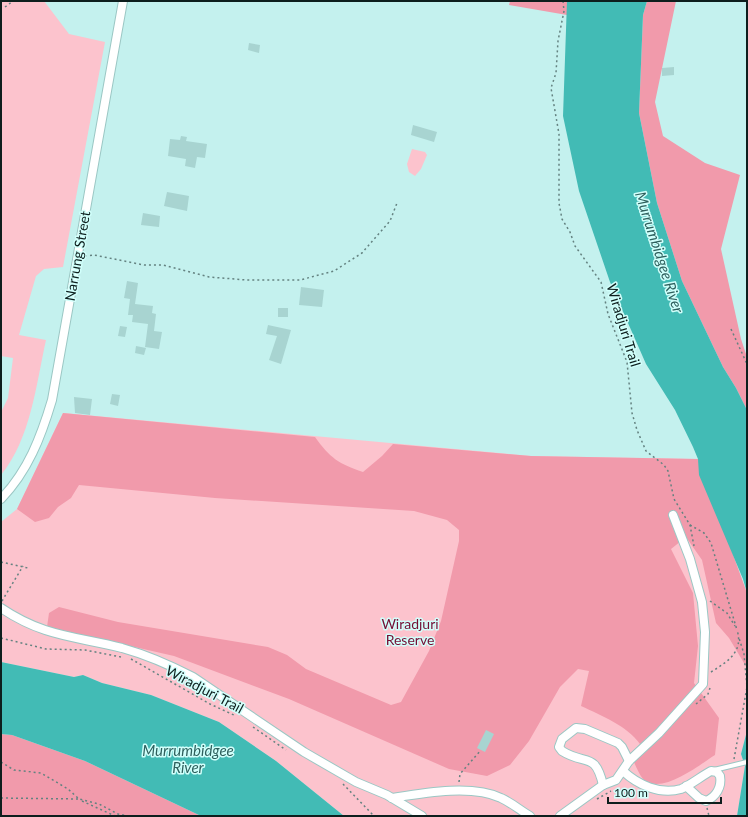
<svg xmlns="http://www.w3.org/2000/svg" width="748" height="817" font-family="Lato,sans-serif">
<rect width="100%" height="100%" fill="#c4f1ee"/>
<g fill="#fcc3cd">
<path d="M1 1H44L69 34 105 42 63 267 44 269 36 276 19 335 46 340C36 385 31 438 1 475V412L8 398 13 358 1 356Z"/>
<path d="M412 149 425 152 427 155 421 169 415 176 409 172 407 164Z"/>
<path d="M63 413 531 456 698 459 747 593V731L741 754 745 766 737 816H344L276 761 219 722 151 695 102 683 83 675 74 677 1 662V522L17 509Z"/>
</g>
<g fill="#f19aab">
<path d="M510 1H567V15L509 5Z"/>
<path d="M647 1H676L655 102 663 136 705 163 740 175 721 249 741 339 747 357V410L736 388 723 367 682 281 657 203 639 113 643 15Z"/>
<path d="M63 413 315 437C330 458 339 464 363 472L382 456 393 444 531 456 698 459 747 593V668L729 638 716 623 702 560 686 537 671 549 693 593 698 646 694 683 719 718 715 755C699 765 661 796 643 779 638 773 634 761 630 754L640 744C626 725 602 716 581 706L589 671 578 669 560 687 529 741 510 765 487 776 449 769 289 699 174 656 47 627 49 613 59 607 118 622 268 647 287 655 306 669 391 705 401 702 429 651 441 621 459 541V530L447 520 414 511 215 498 79 485 71 498 58 507 49 518 35 522 17 509Z"/>
<path d="M1 734 12 735 85 761 201 816H1Z"/>
</g>
<g fill="#42bbb5">
<path d="M567 1H647L643 15 639 113 657 203 682 281 723 367 736 388 747 410V593L743 579 699 475 698 459 693 447 675 410 646 364 610 282 579 191 563 116Z"/>
<path d="M1 662 74 677 83 675 102 683 151 695 219 722 276 761 344 816H201L85 761 12 735 1 734Z"/>
<path d="M747 731V816H737L745 766 741 754Z"/>
</g>
<g fill="#a8d4d1">
<path d="M249 43 260 45 259 53 248 50Z"/>
<path d="M674 67V75L662 76V68Z"/>
<path d="M413 125 437 132 434 142 411 135Z"/>
<path d="M181 136 187 137 186 141 207 144 205 158 197 157 195 168 185 166 186 159 168 156 170 139 180 140Z"/>
<path d="M167 192 189 196 187 211 164 206Z"/>
<path d="M143 213 160 216 159 227 141 225Z"/>
<path d="M127 281 138 283 135 304 153 306 152 313 156 314 154 331 162 332 159 349 145 347 148 324 132 322 133 315H128L130 299 124 298Z"/>
<path d="M301 287 324 290 322 307 299 305Z"/>
<rect x="278" y="308" width="10" height="9"/>
<path d="M268 325 291 330 281 364 269 360 277 336 266 334Z"/>
<path d="M120 326 127 327 125 337 118 336Z"/>
<path d="M136 346 146 348 144 355 135 353Z"/>
<path d="M112 394 120 395 118 406 110 404Z"/>
<path d="M74 397 92 399 90 415 75 413Z"/>
<path d="M486 730 494 734 485 752 477 748Z"/>
</g>
<g fill="none" stroke-linecap="round" stroke-linejoin="round">
<g stroke="#9bc7c4" stroke-width="6">
<path id="service" d="M714 770 747 762"/>
</g>
<g stroke="#9bc7c4" stroke-width="10">
<g id="minor">
<path d="M1 499C28 471 41 437 52 400L123 1"/>
<path d="M1 608C44 637 75 636 122 648 147 655 170 665 193 677L304 752 356 782 387 795 422 816"/>
<path d="M623 771C638 785 660 795 681 789 689 786 703 775 711 771L717 772 720 776C722 787 716 797 706 801L699 798 686 786"/>
<path d="M603 785C595 751 586 766 562 751L559 747 562 739 576 728 585 729 618 743 622 747 629 761"/>
<path d="M392 798C423 793 472 784 501 798 512 803 521 811 530 816"/>
<path d="M560 816 603 785 616 780 629 761 659 733 703 684 705 632 702 602 690 559 673 515"/>
</g>
</g>
<g stroke="#648280" stroke-width="1.5" stroke-dasharray="2 3" stroke-linecap="butt">
<path d="M563 1 564 11 558 41 556 73 551 88 559 134V203L562 219 570 232 575 246 601 282 608 314 627 362 632 413 637 430 646 451 664 465 668 471 674 499 690 525 694 546"/>
<path d="M5 7 13 1"/>
<path d="M85 256 94 255 144 265H163L209 277 247 280H300L334 271 362 253 390 221 397 203"/>
<path d="M731 329 747 364"/>
<path d="M690 525 704 533 711 543 737 630"/>
<path d="M1 562 28 568"/>
<path d="M2 601 23 566"/>
<path d="M710 601 727 613 735 626"/>
<path d="M1 638 46 649 85 650 121 657"/>
<path d="M131 659 210 704 236 716"/>
<path d="M711 672C727 662 744 652 737 630"/>
<path d="M696 704 708 694 710 688"/>
<path d="M253 727 286 750"/>
<path d="M734 759 747 687 744 654 739 638"/>
<path d="M1 762 14 770 41 773 68 789 79 799 99 804 118 814 129 816"/>
<path d="M459 782 460 774 481 750"/>
<path d="M343 784 374 816"/>
<path d="M1 798 79 799"/>
<path d="M597 799 611 791"/>
<path d="M82 801 115 816"/>
<path d="M707 808 709 816"/>
</g>
<use href="#service" stroke="#fff" stroke-width="4"/>
<use href="#minor" stroke="#fff" stroke-width="8"/>
</g>
<g text-anchor="middle" dominant-baseline="central" stroke-width="3" stroke-linejoin="round" paint-order="stroke">
<g font-size="14" fill="#0d1e1d" stroke="#d1fffb">
<text transform="translate(77 256) rotate(-80)">Narrung Street</text>
<text transform="translate(624 325) rotate(73)">Wiradjuri Trail</text>
<text transform="translate(205 689) rotate(28)">Wiradjuri Trail</text>
</g>
<g font-size="14" fill="#750e33" stroke="#d1fffb">
<text x="410" y="623">Wiradjuri<tspan x="410" dy="16">Reserve</tspan></text>
</g>
<g font-size="15" font-style="italic" fill="#2e605d" stroke="#d1fffb">
<text transform="translate(660 252) rotate(72)">Murrumbidgee River</text>
<text x="188" y="750">Murrumbidgee<tspan x="188" dy="17">River</tspan></text>
</g>
</g>
<rect width="748" height="817" fill="none" stroke="#0d1e1d" stroke-width="4"/>
<path d="M608 797v6h113v-6" fill="none" stroke="#0d1e1d" stroke-width="2"/>
<text x="614" y="797" font-size="12" fill="#0d1e1d" stroke="#d1fffb" stroke-width="3" paint-order="stroke">100 m</text>
</svg>
